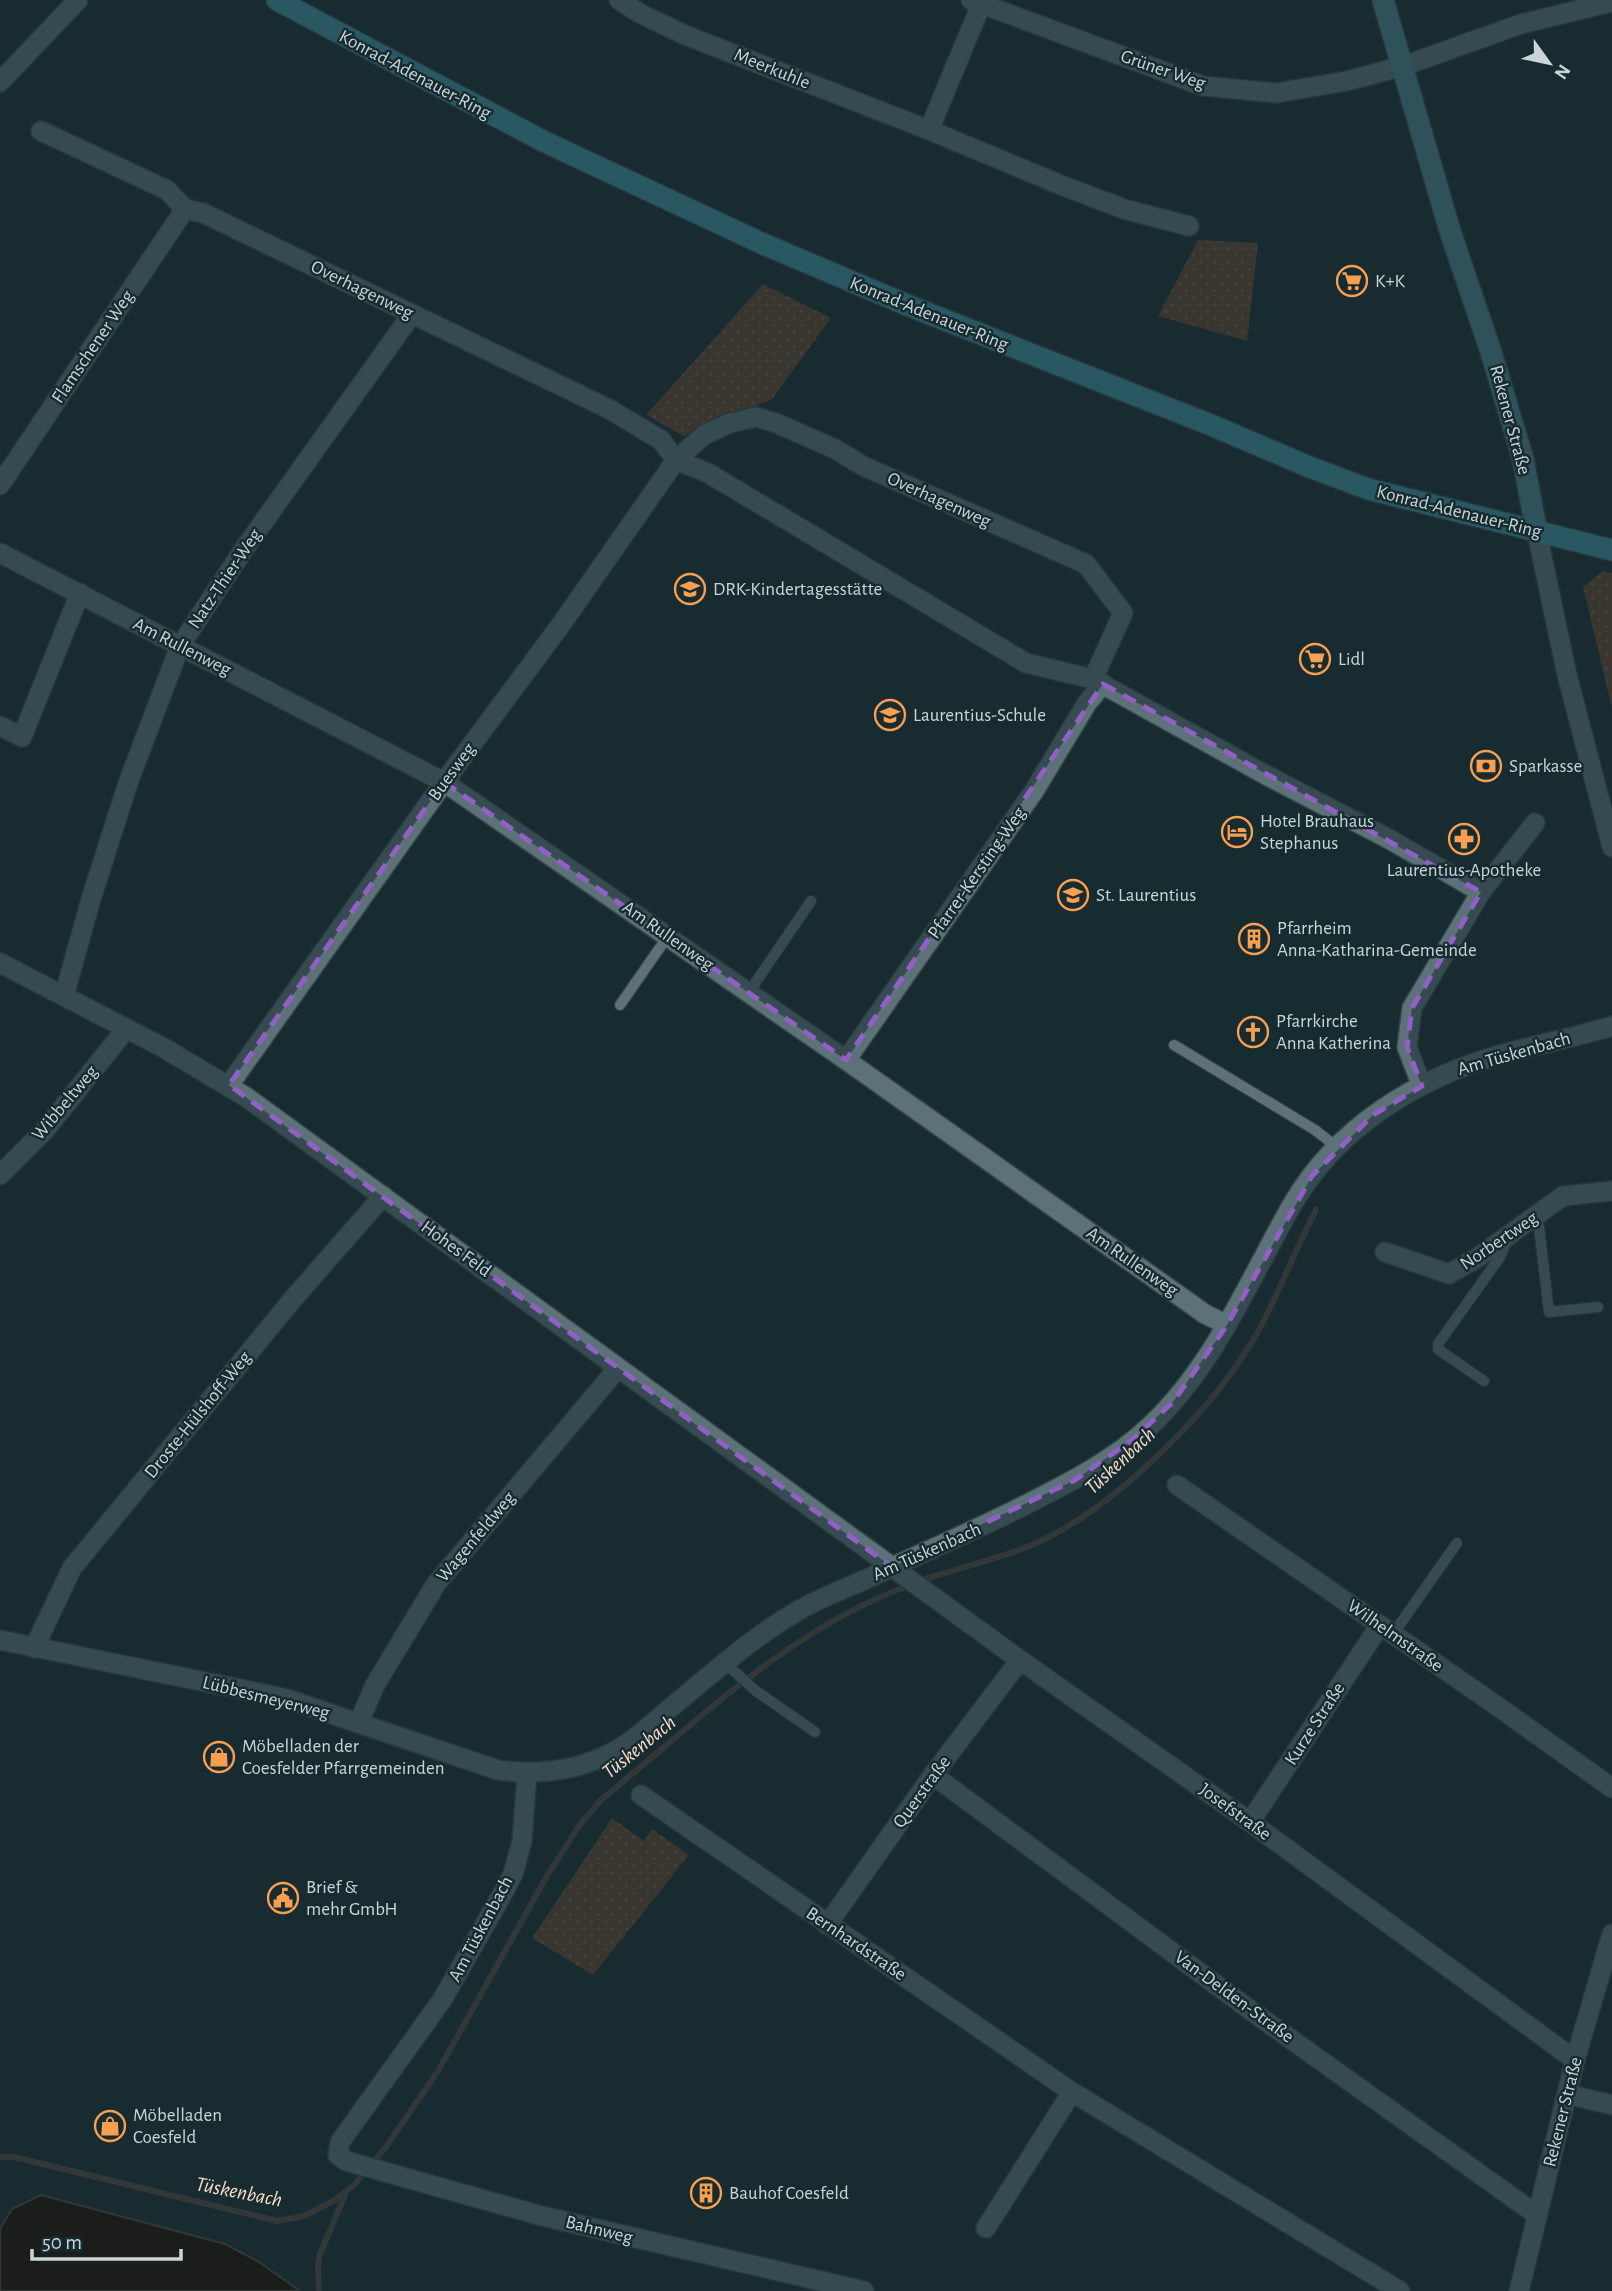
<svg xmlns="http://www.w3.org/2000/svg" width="1612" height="2291" font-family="'Alegreya Sans',sans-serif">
<defs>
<pattern id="green-dots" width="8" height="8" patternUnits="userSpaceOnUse" patternTransform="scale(1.75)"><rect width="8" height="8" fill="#61432b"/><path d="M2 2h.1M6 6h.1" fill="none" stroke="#765d49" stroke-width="1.8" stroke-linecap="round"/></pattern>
</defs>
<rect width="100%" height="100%" fill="#172c31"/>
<g fill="url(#green-dots)">
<path d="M1198 240 1258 243 1247 341 1158 316Z"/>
<path d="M763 284 831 318 772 399 684 436 646 415Z"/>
<path d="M1603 571 1612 573V708L1583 587Z"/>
<path d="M612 1818 644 1841 652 1829 689 1855 593 1975 532 1938Z"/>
</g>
<path fill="#1f0c00" stroke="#524841" stroke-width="2" d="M41 2195 225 2244 259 2262 300 2291H0V2229L12 2209Z"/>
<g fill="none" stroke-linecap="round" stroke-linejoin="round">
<g stroke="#524841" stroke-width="6">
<path d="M920 1581C962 1566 1007 1558 1047 1538 1124 1499 1220 1403 1261 1326 1281 1288 1296 1248 1316 1210"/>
<path d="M0 2157H14L277 2221 304 2216 335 2200 355 2184 386 2147 438 2071 547 1876 581 1823 602 1799C699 1720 791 1628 910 1585"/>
<path d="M319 2289 318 2265 320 2254 345 2195"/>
</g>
<g stroke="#36464b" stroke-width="12">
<g id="lane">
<path d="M749 992 811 901"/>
<path d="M620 1005 668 936"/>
<path d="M1174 1045 1315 1130 1337 1147"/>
<path d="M1535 1216 1539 1227 1549 1312 1598 1307"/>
<path d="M1484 1381 1442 1352 1438 1349V1344L1500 1257 1507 1240"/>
<path d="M1393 1634 1457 1543"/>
<path d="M725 1663 756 1691 815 1732"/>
</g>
</g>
<g stroke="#36464b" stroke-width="22">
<g id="street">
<path d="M619 0 641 14 685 35 929 130 1061 185 1124 209 1189 226"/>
<path d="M971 0 1203 86 1276 93 1347 81 1403 66 1521 24 1612 2"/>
<path d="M0 82 78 0"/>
<path d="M929 130 983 0"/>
<path d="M41 131 167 190 185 209 203 213 609 409 661 440 676 460 708 473 1026 663 1093 679 1266 775 1389 839 1481 892"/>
<path d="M0 485 185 209"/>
<path d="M1537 533 1567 675 1612 847"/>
<path d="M0 553 444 782 846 1060 1205 1314 1227 1325"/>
<path d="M0 726 22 737 80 593"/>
<path d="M0 963 164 1048 246 1097 1020 1660 1250 1822 1575 2060"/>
<path d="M64 996 91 899 128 783 180 646 244 549 412 314"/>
<path d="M846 1060 1034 791 1087 703 1103 684"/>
<path d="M229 1085 444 782 560 626 676 460 704 435 730 423 756 417 776 423 835 449 863 466 1086 564 1123 613 1093 679"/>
<path d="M1422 1086 1407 1047 1412 1008 1481 892 1535 823"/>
<path d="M0 1175 45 1130 126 1029"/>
<path d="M1385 1252 1449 1274 1477 1258 1563 1196 1612 1191"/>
<path d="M1177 1485 1490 1701 1612 1788"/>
<path d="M0 1640 284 1698 498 1770C536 1775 572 1772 607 1755 632 1743 653 1722 674 1705 715 1671 756 1634 803 1608 821 1598 841 1590 860 1582 917 1555 975 1531 1031 1502 1072 1481 1115 1459 1149 1427 1215 1365 1248 1282 1292 1205 1337 1127 1419 1077 1503 1054 1540 1044 1576 1037 1612 1026"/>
<path d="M34 1648 72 1568 293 1299 383 1196"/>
<path d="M359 1722 375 1685 436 1584 618 1368"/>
<path d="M527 1774 522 1841 513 1874 503 1893 442 2000 340 2142 338 2155 346 2161 542 2216 864 2291"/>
<path d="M933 1775 1257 2015 1537 2215"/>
<path d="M641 1795 1072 2092 1400 2291"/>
<path d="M1250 1822 1380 1625"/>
<path d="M827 1925 933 1775 1020 1660"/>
<path d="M1567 2094 1612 2105"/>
<path d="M986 2228 1072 2092"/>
<path d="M1519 2291 1575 2060 1612 1934"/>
</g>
</g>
<g stroke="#36464b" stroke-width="24">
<path id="secondary" d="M1383 0 1450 231 1491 352 1523 459 1537 533"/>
</g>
<g stroke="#36464b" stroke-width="24">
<path id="primary" d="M277 0 543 141 761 243 907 305 1211 425 1307 466 1368 489 1612 550"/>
</g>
<use href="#lane" stroke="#5c7278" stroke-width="10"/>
<use href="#street" stroke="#5c7278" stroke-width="19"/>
<use href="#secondary" stroke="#4d7f8a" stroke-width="21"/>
<use href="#primary" stroke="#3e8c9d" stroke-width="21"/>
</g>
<path d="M0 0H1612V2291H0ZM1103 684 1481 892 1412 1008 1407 1047 1422 1086 1373 1115 1312 1176 1227 1325 1173 1402 1132 1440 1075 1480 892 1567 229 1085 444 782 846 1060Z" fill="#172c31" fill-opacity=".55" fill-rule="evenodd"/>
<path fill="none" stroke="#925fc6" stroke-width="5" stroke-dasharray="14 9" stroke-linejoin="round" d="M1103 684 1481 892 1412 1008 1407 1047 1422 1086 1373 1115 1312 1176 1227 1325 1173 1402 1132 1440 1075 1480 892 1567 229 1085 444 782 846 1060Z"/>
<defs>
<g id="supermarket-ring" transform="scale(1.575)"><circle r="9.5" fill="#172c31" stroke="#fa9f4f" stroke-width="1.5"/><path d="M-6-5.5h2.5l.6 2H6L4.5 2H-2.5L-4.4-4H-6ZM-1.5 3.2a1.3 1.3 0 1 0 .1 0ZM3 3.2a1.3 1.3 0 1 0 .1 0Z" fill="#fa9f4f"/></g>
<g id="school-ring" transform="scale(1.575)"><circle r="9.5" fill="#172c31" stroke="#fa9f4f" stroke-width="1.5"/><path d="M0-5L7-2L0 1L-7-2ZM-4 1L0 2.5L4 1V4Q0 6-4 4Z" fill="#fa9f4f"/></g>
<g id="bank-ring" transform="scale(1.575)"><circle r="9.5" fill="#172c31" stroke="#fa9f4f" stroke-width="1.5"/><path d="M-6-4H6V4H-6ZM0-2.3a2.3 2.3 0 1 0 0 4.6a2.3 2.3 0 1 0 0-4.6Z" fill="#fa9f4f"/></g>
<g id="hotel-ring" transform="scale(1.575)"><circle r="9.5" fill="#172c31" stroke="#fa9f4f" stroke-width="1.5"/><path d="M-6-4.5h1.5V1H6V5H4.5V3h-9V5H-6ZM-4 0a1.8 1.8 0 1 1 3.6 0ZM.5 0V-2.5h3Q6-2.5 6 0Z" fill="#fa9f4f"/></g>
<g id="pharmacy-ring" transform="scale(1.575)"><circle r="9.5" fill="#172c31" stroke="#fa9f4f" stroke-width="1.5"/><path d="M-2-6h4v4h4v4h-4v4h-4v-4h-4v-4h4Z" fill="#fa9f4f"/></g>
<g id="building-ring" transform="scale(1.575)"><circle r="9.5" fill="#172c31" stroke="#fa9f4f" stroke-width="1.5"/><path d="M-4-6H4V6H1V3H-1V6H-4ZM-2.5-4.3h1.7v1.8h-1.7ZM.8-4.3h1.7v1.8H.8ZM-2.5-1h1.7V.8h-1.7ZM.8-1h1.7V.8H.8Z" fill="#fa9f4f"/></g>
<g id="church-ring" transform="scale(1.575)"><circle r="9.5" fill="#172c31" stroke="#fa9f4f" stroke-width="1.5"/><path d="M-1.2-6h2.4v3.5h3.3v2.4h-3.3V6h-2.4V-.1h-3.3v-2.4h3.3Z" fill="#fa9f4f"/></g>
<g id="shop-ring" transform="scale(1.575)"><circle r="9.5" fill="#172c31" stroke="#fa9f4f" stroke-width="1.5"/><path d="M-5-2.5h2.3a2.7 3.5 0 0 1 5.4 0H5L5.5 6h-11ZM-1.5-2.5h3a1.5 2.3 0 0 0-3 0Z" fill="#fa9f4f"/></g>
<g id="civic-ring" transform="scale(1.575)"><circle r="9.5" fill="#172c31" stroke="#fa9f4f" stroke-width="1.5"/><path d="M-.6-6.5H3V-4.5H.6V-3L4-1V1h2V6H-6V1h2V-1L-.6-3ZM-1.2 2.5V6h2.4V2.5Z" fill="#fa9f4f"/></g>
</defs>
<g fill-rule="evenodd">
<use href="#supermarket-ring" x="1352" y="281"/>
<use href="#school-ring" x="690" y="589"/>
<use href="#supermarket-ring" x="1315" y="659"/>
<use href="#school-ring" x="890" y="715"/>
<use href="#bank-ring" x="1486" y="766"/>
<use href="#hotel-ring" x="1237" y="832"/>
<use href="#pharmacy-ring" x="1464" y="839"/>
<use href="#school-ring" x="1073" y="895"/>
<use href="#building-ring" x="1254" y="939"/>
<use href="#church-ring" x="1253" y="1032"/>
<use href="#shop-ring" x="219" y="1757"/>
<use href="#civic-ring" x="283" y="1898"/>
<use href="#shop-ring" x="110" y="2126"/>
<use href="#building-ring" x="706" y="2193"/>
</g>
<g text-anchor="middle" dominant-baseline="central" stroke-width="5" stroke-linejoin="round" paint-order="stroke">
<g font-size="19" fill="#c9d5d8" stroke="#172c31">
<text transform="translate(772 69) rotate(22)">Meerkuhle</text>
<text transform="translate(1163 70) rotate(19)">Grüner Weg</text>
<text transform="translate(415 75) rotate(28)">Konrad-Adenauer-Ring</text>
<text transform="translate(362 290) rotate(26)">Overhagenweg</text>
<text transform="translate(929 314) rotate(22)">Konrad-Adenauer-Ring</text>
<text transform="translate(93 347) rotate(-56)">Flamschener Weg</text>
<text transform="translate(1510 420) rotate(75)">Rekener Straße</text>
<text transform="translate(939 500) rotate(24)">Overhagenweg</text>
<text transform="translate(1459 512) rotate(14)">Konrad-Adenauer-Ring</text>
<text transform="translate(225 579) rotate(-56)">Natz-Thier-Weg</text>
<text transform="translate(182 647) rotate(27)">Am Rullenweg</text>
<text transform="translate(452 772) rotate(-54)">Buesweg</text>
<text transform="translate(977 873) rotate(-55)">Pfarrer-Kersting-Weg</text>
<text transform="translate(668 936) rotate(35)">Am Rullenweg</text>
<text transform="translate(1514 1054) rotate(-16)">Am Tüskenbach</text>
<text transform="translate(65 1103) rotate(-50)">Wibbeltweg</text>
<text transform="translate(1499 1241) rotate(-34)">Norbertweg</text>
<text transform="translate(456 1249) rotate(36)">Hohes Feld</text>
<text transform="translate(1132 1262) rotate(35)">Am Rullenweg</text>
<text transform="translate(198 1415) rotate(-51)">Droste-Hülshoff-Weg</text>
<text transform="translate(476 1537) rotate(-50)">Wagenfeldweg</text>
<text transform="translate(927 1552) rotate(-24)">Am Tüskenbach</text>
<text transform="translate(1395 1636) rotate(35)">Wilhelmstraße</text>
<text transform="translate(266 1698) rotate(14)">Lübbesmeyerweg</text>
<text transform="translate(1315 1724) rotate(-57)">Kurze Straße</text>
<text transform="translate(922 1792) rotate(-54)">Querstraße</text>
<text transform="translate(1235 1812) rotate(36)">Josefstraße</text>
<text transform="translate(481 1929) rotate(-62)">Am Tüskenbach</text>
<text transform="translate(856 1944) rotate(34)">Bernhardstraße</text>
<text transform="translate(1234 1997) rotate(36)">Van-Delden-Straße</text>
<text transform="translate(1563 2112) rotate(-76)">Rekener Straße</text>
<text transform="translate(599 2230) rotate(14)">Bahnweg</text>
</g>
<g font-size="19" fill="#c9d5d8" stroke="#172c31" text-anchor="start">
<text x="1375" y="281">K+K</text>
<text x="713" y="589">DRK-Kindertagesstätte</text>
<text x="1338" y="659">Lidl</text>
<text x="913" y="715">Laurentius-Schule</text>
<text x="1509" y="766">Sparkasse</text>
<text x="1260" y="821">Hotel Brauhaus<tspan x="1260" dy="22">Stephanus</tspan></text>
<text x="1464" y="870" text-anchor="middle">Laurentius-Apotheke</text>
<text x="1096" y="895">St. Laurentius</text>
<text x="1277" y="928">Pfarrheim<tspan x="1277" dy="22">Anna-Katharina-Gemeinde</tspan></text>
<text x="1276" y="1021">Pfarrkirche<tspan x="1276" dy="22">Anna Katherina</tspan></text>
<text x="242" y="1746">Möbelladen der<tspan x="242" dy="22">Coesfelder Pfarrgemeinden</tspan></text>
<text x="306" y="1887">Brief &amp;<tspan x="306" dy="22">mehr GmbH</tspan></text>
<text x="133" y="2115">Möbelladen<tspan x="133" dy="22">Coesfeld</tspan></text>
<text x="729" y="2193">Bauhof Coesfeld</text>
</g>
<g font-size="21" font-style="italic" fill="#f8dcc8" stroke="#172c31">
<text transform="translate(1120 1461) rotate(-43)">Tüskenbach</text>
<text transform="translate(639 1747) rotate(-39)">Tüskenbach</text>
<text transform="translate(239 2192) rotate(11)">Tüskenbach</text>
</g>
</g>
<g transform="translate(1549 63) rotate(123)" stroke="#172c31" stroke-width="5" paint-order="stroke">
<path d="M0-5L12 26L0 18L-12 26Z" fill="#c9d5d8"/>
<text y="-10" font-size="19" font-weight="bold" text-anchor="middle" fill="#c9d5d8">N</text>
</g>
<path d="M32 2249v10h149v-10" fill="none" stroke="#c9d5d8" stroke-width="3.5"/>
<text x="42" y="2249" font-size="21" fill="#c9d5d8" stroke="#172c31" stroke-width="5" paint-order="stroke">50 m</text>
</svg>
